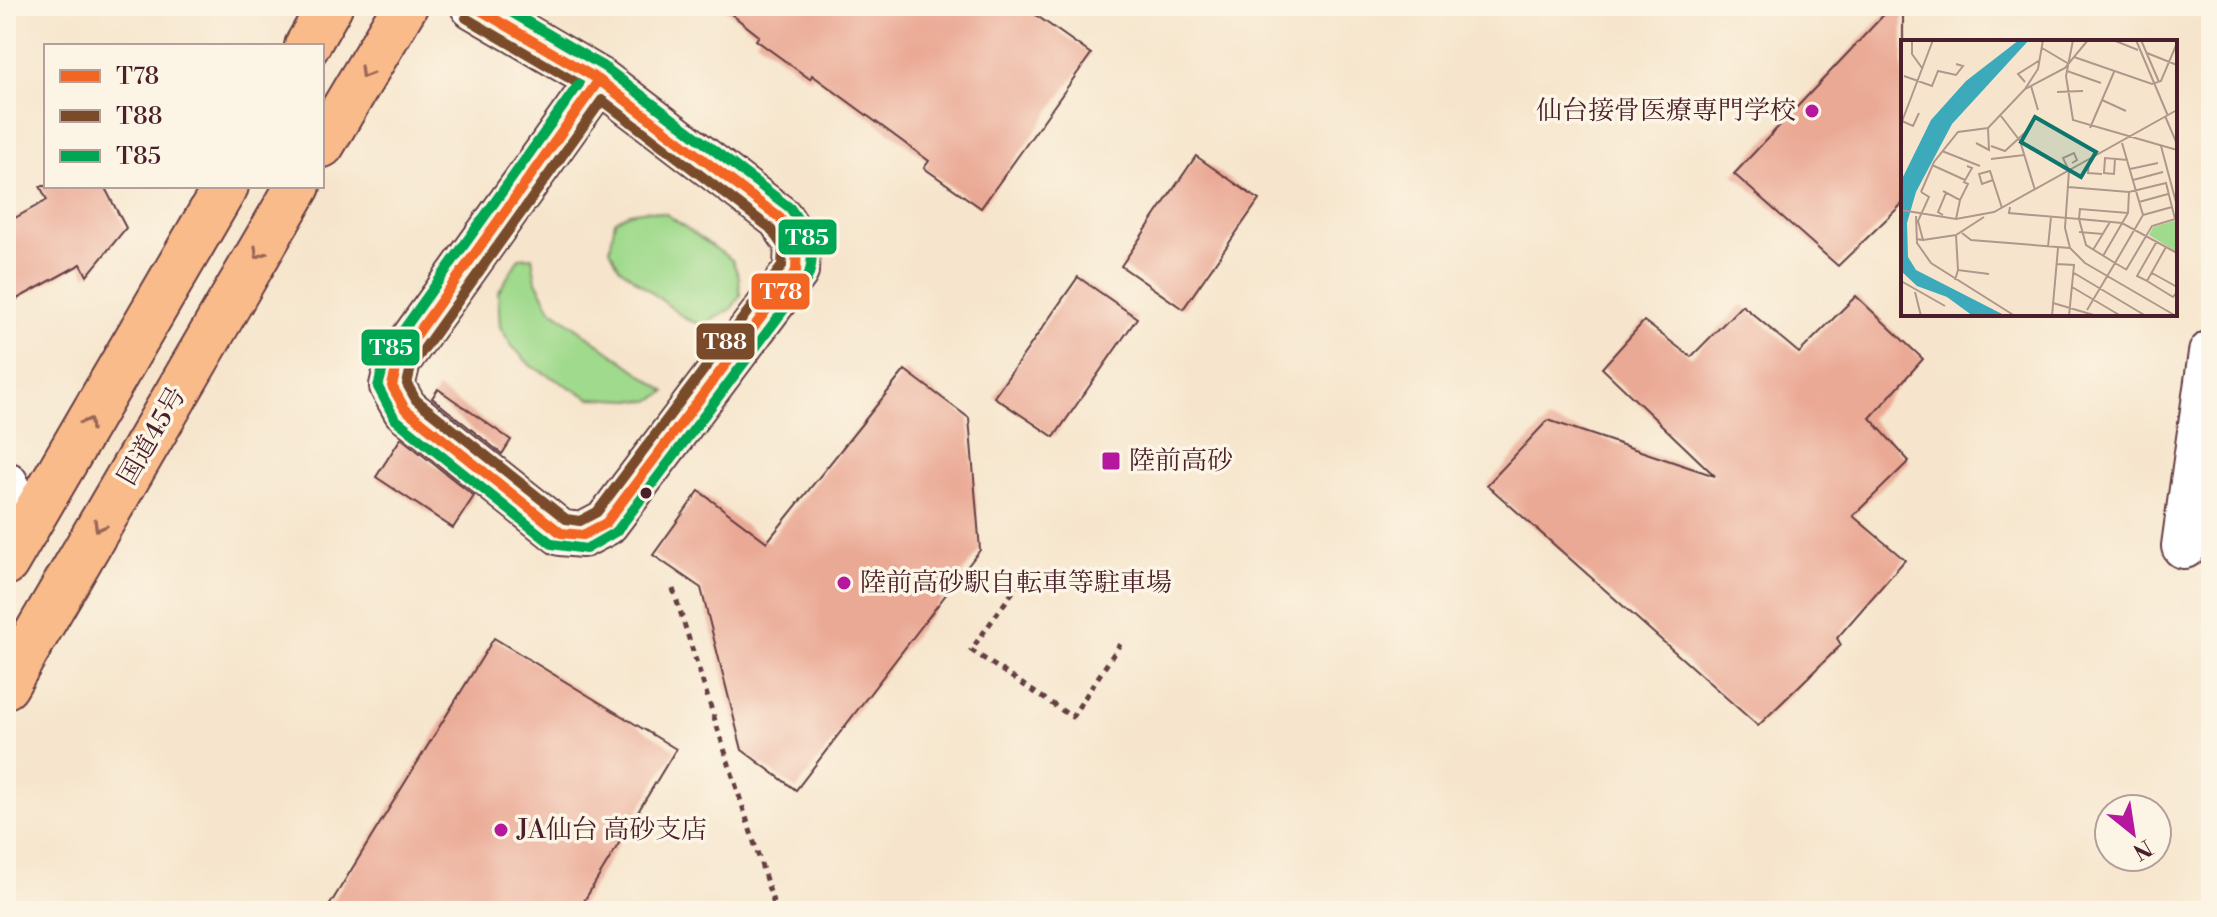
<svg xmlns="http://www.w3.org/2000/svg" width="2217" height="917" font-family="'Libre Bodoni','Noto Serif JP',serif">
<rect width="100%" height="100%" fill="#fcf5e5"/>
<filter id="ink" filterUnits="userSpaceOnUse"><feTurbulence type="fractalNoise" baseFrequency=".0125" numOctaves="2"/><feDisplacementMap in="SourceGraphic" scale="16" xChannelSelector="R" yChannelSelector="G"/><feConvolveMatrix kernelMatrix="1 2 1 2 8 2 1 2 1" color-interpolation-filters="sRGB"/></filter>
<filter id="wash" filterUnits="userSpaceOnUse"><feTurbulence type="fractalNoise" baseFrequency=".006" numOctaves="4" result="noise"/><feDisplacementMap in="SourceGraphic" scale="32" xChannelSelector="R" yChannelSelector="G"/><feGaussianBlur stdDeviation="1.8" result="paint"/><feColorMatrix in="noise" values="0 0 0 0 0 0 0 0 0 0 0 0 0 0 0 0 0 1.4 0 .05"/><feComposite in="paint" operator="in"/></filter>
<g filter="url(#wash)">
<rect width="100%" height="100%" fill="#f6e5cc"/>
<g fill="#a0da8d" stroke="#757c5c" stroke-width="2">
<path d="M647 210 666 214 732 260 739 277 740 296 731 309 703 325 686 319 619 267 610 249 615 221 629 213Z"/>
<path d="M532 257 536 281 551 309 666 392 650 401 590 398 531 366 512 346 500 327 498 293 519 258Z"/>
</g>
<g id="blocks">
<g fill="#eaa994">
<path d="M721 6H1023L1091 54 981 208 924 168 929 161 812 75 810 79 756 40 759 36Z"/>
<path d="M1892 6H1903V203L1838 266 1734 174Z"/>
<path d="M1196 156 1259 200 1183 309 1121 266Z"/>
<path d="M40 186H104L126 228 87 276 81 264 6 305V223L47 200Z"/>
<path d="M1078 277 1137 318 1054 437 994 397Z"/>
<path d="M1856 296 1923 359 1870 418 1909 461 1853 516 1905 560 1837 638 1841 645 1758 726 1487 485 1548 420 1715 476 1602 368 1644 321 1691 357 1742 305 1799 353Z"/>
<path d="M905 370 969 418 980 550 796 790 742 750 701 588 653 555 699 491 767 542Z"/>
<path d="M438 389 511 440 502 454 432 398Z"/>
<path d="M401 438 474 496 453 528 376 477Z"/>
<path d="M494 638 676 749 578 911H326Z"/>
</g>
</g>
</g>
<g filter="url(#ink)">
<use href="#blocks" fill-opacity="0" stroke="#643d43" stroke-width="2"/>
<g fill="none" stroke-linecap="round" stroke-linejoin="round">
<g stroke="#643d43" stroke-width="48">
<g id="minor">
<path d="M473 6 599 80 780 218 797 243 796 271 606 523 583 535 561 533 405 409 392 386 398 361 599 80"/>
<path d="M6 484 26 529"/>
<path d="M2184 546 2211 353"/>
</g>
</g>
<g stroke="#643d43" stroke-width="48">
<g id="trunk">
<path d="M307 46 330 6"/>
<path d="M322 145 405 6"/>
<path d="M6 563 226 186"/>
<path d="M6 686 298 186"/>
</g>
</g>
<g stroke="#643d43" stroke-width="5" stroke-dasharray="6 6" stroke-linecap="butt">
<path d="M1027 572 971 650 1072 717 1120 644"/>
<path d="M673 589 776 911"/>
</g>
<use href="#minor" stroke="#fff" stroke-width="44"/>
<use href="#trunk" stroke="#fabb8b" stroke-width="44"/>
<g stroke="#fcf5e5" stroke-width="16">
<g id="bus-1">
<path d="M473 6 599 80"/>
<path d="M599 80 780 218 797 243 796 271 606 523 583 535 561 533 405 409 392 386 398 361Z"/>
</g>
</g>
<g stroke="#fcf5e5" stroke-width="16">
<g id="bus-2">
<path d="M466 18 579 84"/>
<path d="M602 100 770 228 783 247 782 266 597 512 580 521 566 519 416 400 407 384 411 367Z"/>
</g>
</g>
<g stroke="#fcf5e5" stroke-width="16">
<g id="bus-3">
<path d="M501 6 606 68"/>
<path d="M579 84 387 353 378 387 395 419 552 544 586 549 617 531 807 279C819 251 806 230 790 208L607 69"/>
</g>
</g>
<use href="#bus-1" stroke="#f26522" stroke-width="10"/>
<use href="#bus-2" stroke="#7a4b2a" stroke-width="10"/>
<use href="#bus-3" stroke="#00a651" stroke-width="10"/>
</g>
<defs><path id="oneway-chevron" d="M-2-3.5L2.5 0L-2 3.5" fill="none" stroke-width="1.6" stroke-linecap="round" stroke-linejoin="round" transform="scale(2)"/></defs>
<g stroke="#996556">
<use href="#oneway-chevron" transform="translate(365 73) rotate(121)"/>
<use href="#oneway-chevron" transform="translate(259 253) rotate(120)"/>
<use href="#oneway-chevron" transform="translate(88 423) rotate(-60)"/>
<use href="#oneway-chevron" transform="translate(99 526) rotate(120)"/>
</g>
</g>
<g fill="#b5179e" stroke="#fcf5e5" stroke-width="3">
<circle cx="1812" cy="111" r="8"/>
<rect x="1101" y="451" width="20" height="20" rx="4"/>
<circle cx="844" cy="583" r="8"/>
<circle cx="501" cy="830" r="8"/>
</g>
<circle fill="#4a1f2b" stroke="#fcf5e5" stroke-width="3" cx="646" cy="493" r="7"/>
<g text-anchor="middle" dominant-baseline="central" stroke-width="7" stroke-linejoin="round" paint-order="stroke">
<g font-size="26" fill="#4a1f2b" stroke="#fcf5e5" text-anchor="start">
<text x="1796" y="111" text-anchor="end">仙台接骨医療専門学校</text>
<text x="1129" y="461">陸前高砂</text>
<text x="860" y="583">陸前高砂駅自転車等駐車場</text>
<text x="517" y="830">JA仙台 高砂支店</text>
</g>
<g font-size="26" fill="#4a1f2b" stroke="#fcf5e5">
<text transform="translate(152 436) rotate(-60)">国道45号</text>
</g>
</g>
<g transform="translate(1901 40)">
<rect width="276" height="276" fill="#f6e5cc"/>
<path d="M276 180V212L248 195 252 187Z" fill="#a0da8d"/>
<path d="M118 0H128L51 84 15 152 6 183 7 217 15 230 105 276H72L46 257 16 246 0 231V141L30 80 65 41Z" fill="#3caabb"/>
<path fill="none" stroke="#b1968c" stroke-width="2" d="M11 0V14L21 28M172 0 165 36 172 80 276 110M212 0 237 10M235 0 267 76M240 0 258 42M141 8 168 24M246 13 276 25M173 17 251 44 260 41 276 3M166 31 200 43M3 36 31 46 37 31 55 35 62 26 55 24M124 42 117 34 139 20M130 46 137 70M124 49 137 29 142 0M156 52 182 51M201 60 225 71M100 76 119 101 134 150M264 76 276 104M1 81 12 86 18 73M0 84 32 0M189 88 213 32M75 103 88 110 87 88M221 103 242 175 271 167M90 106 104 111 129 88M260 106 276 166M41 111 79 126M90 119 123 115M214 119 213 134 203 133 204 118 227 120M188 122 187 133 201 134M171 123 176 120 173 113 162 118 168 131 164 188 169 208 184 223 275 276M31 125 64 140M229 129 257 123M92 140 81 144 78 134 89 131 101 168M232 140 262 132M167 147 228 152 265 143 274 179 251 186 225 230M42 151 59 160 55 179M20 152 33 122 57 92 87 88 124 49 164 28 187 0M59 160 67 144 63 142 71 128 66 126M238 162 267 154M109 167 108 173 178 179 179 169 227 173M0 170 55 179 93 172 276 70M42 175 37 172 45 153M15 176 16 203 30 223 114 276M178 192 202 194M61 193 70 200 169 208M55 195 57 230M15 199 22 200 17 181 28 157 20 152M22 200 55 195 83 177M256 201 236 236 246 241 265 207M147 207 150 177M192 210 209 182M202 216 227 173 228 152M156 224 173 225 168 276M226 230 214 223 242 175M173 233 245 276M251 233 276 247M54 240 57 230 88 234M0 241 44 266M246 241 272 257 276 252M171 247 220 276M14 252 20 276M152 263 196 276M186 270 214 223 185 205 178 179 221 183 276 213M151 276 157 208"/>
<path fill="#0f766e" fill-opacity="0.15" stroke="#0f766e" stroke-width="4" d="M134 77 195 112 180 137 120 102Z"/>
<rect width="276" height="276" fill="none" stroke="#4a1f2b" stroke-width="4"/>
</g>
<g stroke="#fcf5e5" stroke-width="3">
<rect x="777" y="218" width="61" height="38" rx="8" fill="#00a651"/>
<rect x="750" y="272" width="61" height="39" rx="8" fill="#f26522"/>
<rect x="695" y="322" width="61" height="39" rx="8" fill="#7a4b2a"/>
<rect x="360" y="328" width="61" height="39" rx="8" fill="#00a651"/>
</g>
<g font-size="22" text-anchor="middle" font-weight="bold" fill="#fff">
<text x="807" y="245">T85</text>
<text x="781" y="299">T78</text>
<text x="725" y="349">T88</text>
<text x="391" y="355">T85</text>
</g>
<rect width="2217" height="917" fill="none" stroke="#fcf5e5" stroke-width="32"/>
<rect x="44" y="44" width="280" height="144" fill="#fcf5e5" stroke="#b59f9b" stroke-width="2"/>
<rect x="60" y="70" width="40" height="12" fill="#f26522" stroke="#b59f9b" stroke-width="2"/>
<text x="116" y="84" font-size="24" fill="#4a1f2b">T78</text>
<rect x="60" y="110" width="40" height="12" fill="#7a4b2a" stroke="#b59f9b" stroke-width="2"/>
<text x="116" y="124" font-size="24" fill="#4a1f2b">T88</text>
<rect x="60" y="150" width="40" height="12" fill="#00a651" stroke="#b59f9b" stroke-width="2"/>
<text x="116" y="164" font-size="24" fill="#4a1f2b">T85</text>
<g transform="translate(2133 833) rotate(150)"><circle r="38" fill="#fcf5e5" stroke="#b59f9b" stroke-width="2"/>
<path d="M0-6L14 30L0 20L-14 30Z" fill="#b5179e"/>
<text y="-12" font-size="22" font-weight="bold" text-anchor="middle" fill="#4a1f2b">N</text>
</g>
</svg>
